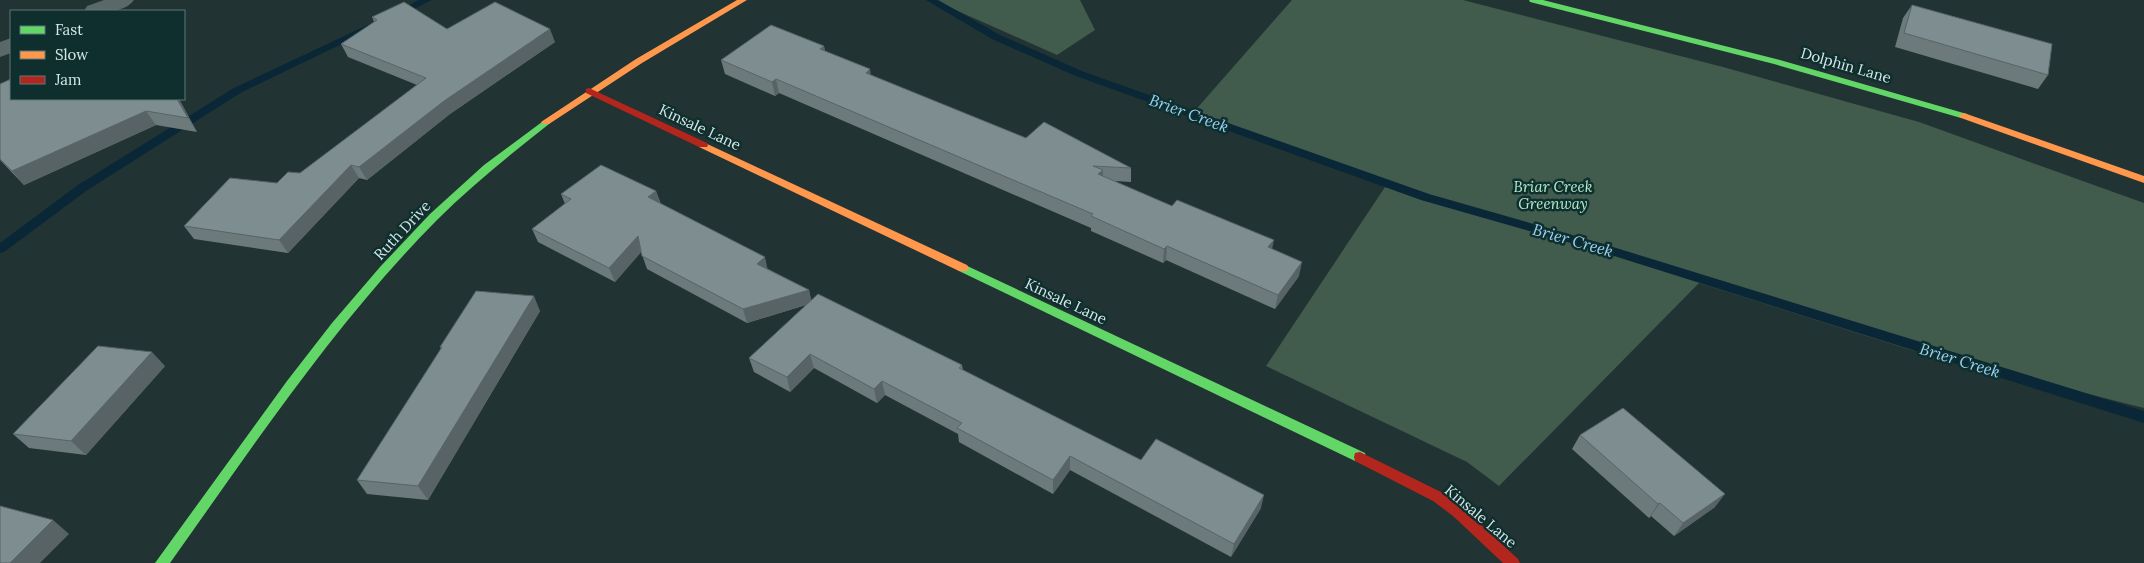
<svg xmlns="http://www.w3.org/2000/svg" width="2144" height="563" font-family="Lora,serif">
<rect width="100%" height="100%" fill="#213333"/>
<g fill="#415b4c">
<path d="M933 0H1080L1095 30 1057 55Z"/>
<path d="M1292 0H1463L1723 67 1919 122 2144 203V408L1911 350 1699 283 1499 486 1467 462 1266 366 1387 184 1192 114Z"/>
</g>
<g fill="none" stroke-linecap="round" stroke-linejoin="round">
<g fill="#092736" fill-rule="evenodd">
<path d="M419 0H432L400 16 397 17 392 14Z"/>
<path d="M926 0H938L1000 35 1084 72 1429 194 1600 243 2144 411V423L1592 249 1421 200 1076 76 992 39Z"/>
<path d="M374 22 377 23V27L242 92 86 191 4 252 0 253V243L78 185 234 88Z"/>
</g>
<g fill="#5a6868" fill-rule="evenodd">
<path d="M104 0H134C124 14 99 12 84 11L87 6Z"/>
<path d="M11 38V53L0 57V42Z"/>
</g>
<g fill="#63d668" fill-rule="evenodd">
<path d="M1529 0H1543L1780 60 1967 114 1969 116 1967 118H1961L1774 64 1530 2Z"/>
<path d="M546 119 549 120 551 122 549 124C511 154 472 185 437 220 335 323 254 445 170 563H155L287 381 332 323 380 267 430 214 484 165Z"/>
<path d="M963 264 1365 453 1366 457 1365 461 1360 462 1355 461 959 271 957 268 959 265Z"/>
</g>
<g fill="#ff974d" fill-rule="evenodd">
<path d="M737 0H747L642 63 549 124H543L541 122 636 59Z"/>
<path d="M1964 113 2144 176V183L1961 118 1959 116 1961 114Z"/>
<path d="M703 142 967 265 969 268 967 271H959L699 147 698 145Z"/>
</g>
<g fill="#b3261e" fill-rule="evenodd">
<path d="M589 88 707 143 708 145 707 147H699L586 93V89Z"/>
<path d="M1360 452 1443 493 1463 508 1518 559 1520 563H1503L1453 516 1433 501 1355 461 1354 457 1355 453Z"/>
</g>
</g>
<g fill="#6c7a7c">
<path d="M1912 5 2048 75 2038 89 1895 47 1903 18Z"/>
<path d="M372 17 447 29 555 42 450 114 367 180 359 178 288 253 194 239 184 226 277 183 300 173 417 85 348 57 341 44 374 22Z"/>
<path d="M824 46 825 51 870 75 1026 138 1131 168V182L1114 181 1272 249 1299 276 1275 309 1166 260 1163 263 1091 231V228L779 93 775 96 725 74 721 60Z"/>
<path d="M0 84 179 99 197 132 156 125 24 185 0 160Z"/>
<path d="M656 191 661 204 768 269 809 290 811 300 962 365 963 370 1141 460 1261 508 1231 557 1070 470 1053 494 959 442 958 434 885 395 877 403 814 368 790 392 754 372 749 358 806 305 747 323 647 269 641 252 615 282 538 242 532 229 565 204 561 194Z"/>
<path d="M540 311 428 500 367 494 357 480 441 349 440 347Z"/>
<path d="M165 366 86 455 29 448 13 434Z"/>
<path d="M1580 435 1715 507 1674 536 1651 516 1649 518 1572 449Z"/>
</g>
<g fill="#586365">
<path d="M550 29 555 42 450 114 367 180 359 167 444 101Z"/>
<path d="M824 46 826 60 820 49Z"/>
<path d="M870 69 872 83 866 73Z"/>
<path d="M776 79 779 93 775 96 772 82Z"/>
<path d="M177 99H179L197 132 188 118Z"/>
<path d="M146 111 156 125 24 185 12 171Z"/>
<path d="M351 165 359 178 288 253 279 240Z"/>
<path d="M1103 170V184L1098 174Z"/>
<path d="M656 191 661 205 648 197Z"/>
<path d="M638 236 643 250 615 282 609 268Z"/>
<path d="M1274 240 1271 254 1268 247Z"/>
<path d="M1167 246 1166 260 1163 263 1164 249Z"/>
<path d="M765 257 768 271 757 264Z"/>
<path d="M1302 262 1299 276 1275 309 1278 295Z"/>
<path d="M809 290 812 303 747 323 743 309Z"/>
<path d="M534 296 540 311 428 500 418 486Z"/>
<path d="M152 352 165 366 86 455 71 441Z"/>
<path d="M810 354 814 368 790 392 787 377Z"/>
<path d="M882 381 885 395 877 403 874 389Z"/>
<path d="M1070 456V470L1053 494V480Z"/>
<path d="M1725 494 1715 507 1674 536 1683 523Z"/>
<path d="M1264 495 1261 508 1231 557 1234 544Z"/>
<path d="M1660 503 1651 516 1649 518 1658 504Z"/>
<path d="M53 520 69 534 40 563H10Z"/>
</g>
<g fill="#7e8e90" stroke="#586365">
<path d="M404 2 447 29 495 2 550 29 444 101 359 167 351 165 279 240 184 226 230 178 277 183 288 172 300 173 426 78 341 44 377 20 372 17Z"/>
<path d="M1912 5 2052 44 2048 75 1904 33Z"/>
<path d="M771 25 824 46 820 49 870 69 866 73 1026 138 1044 122 1131 168 1093 166 1103 170 1098 174 1172 206 1177 200 1274 240 1268 247 1302 262 1278 295 1167 246 1164 249 1091 216 1093 214 776 79 772 82 721 60Z"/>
<path d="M11 79V99H177L188 118 146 111 12 171 0 159V84Z"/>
<path d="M601 165 656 191 648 197 765 257 757 264 809 290 743 309 642 256 638 236 609 268 532 229 571 199 561 194Z"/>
<path d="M476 291 534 296 418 486 357 480 442 347H440Z"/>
<path d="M818 294 962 365 959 368 1141 460 1156 439 1264 495 1234 544 1070 456 1053 480 957 428 962 423 882 381 874 389 810 354 787 377 749 358Z"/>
<path d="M98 346 152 352 71 441 13 434Z"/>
<path d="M1623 408 1725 494 1683 523 1660 503 1658 504 1580 435Z"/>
<path d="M0 506 53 520 10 563H0Z"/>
</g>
<g text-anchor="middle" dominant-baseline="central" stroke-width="5" stroke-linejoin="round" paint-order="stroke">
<g font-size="15" fill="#d6e7e7" stroke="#0f2f2f">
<text transform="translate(1846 65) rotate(16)">Dolphin Lane</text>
<text transform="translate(700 127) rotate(25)">Kinsale Lane</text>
<text transform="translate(402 230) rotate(-47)">Ruth Drive</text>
<text transform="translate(1066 301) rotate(25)">Kinsale Lane</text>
<text transform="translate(1481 516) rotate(40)">Kinsale Lane</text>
</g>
<g font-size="15" font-style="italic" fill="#b2ecc8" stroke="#0f2f2f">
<text x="1553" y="186">Briar Creek<tspan x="1553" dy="17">Greenway</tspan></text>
</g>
<g font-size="16" font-style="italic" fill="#97d1f3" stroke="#0f2f2f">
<text transform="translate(1189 113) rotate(20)">Brier Creek</text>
<text transform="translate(1573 240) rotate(16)">Brier Creek</text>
<text transform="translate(1960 360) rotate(17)">Brier Creek</text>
</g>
</g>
<rect x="10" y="10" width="175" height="90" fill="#0f2f2f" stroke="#5f7979"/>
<rect x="20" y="26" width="25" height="8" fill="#63d668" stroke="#5f7979"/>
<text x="55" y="35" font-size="15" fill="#d6e7e7">Fast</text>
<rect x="20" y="51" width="25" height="8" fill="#ff974d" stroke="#5f7979"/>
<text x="55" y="60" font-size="15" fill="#d6e7e7">Slow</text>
<rect x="20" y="76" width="25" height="8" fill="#b3261e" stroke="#5f7979"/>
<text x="55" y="85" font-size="15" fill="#d6e7e7">Jam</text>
</svg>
